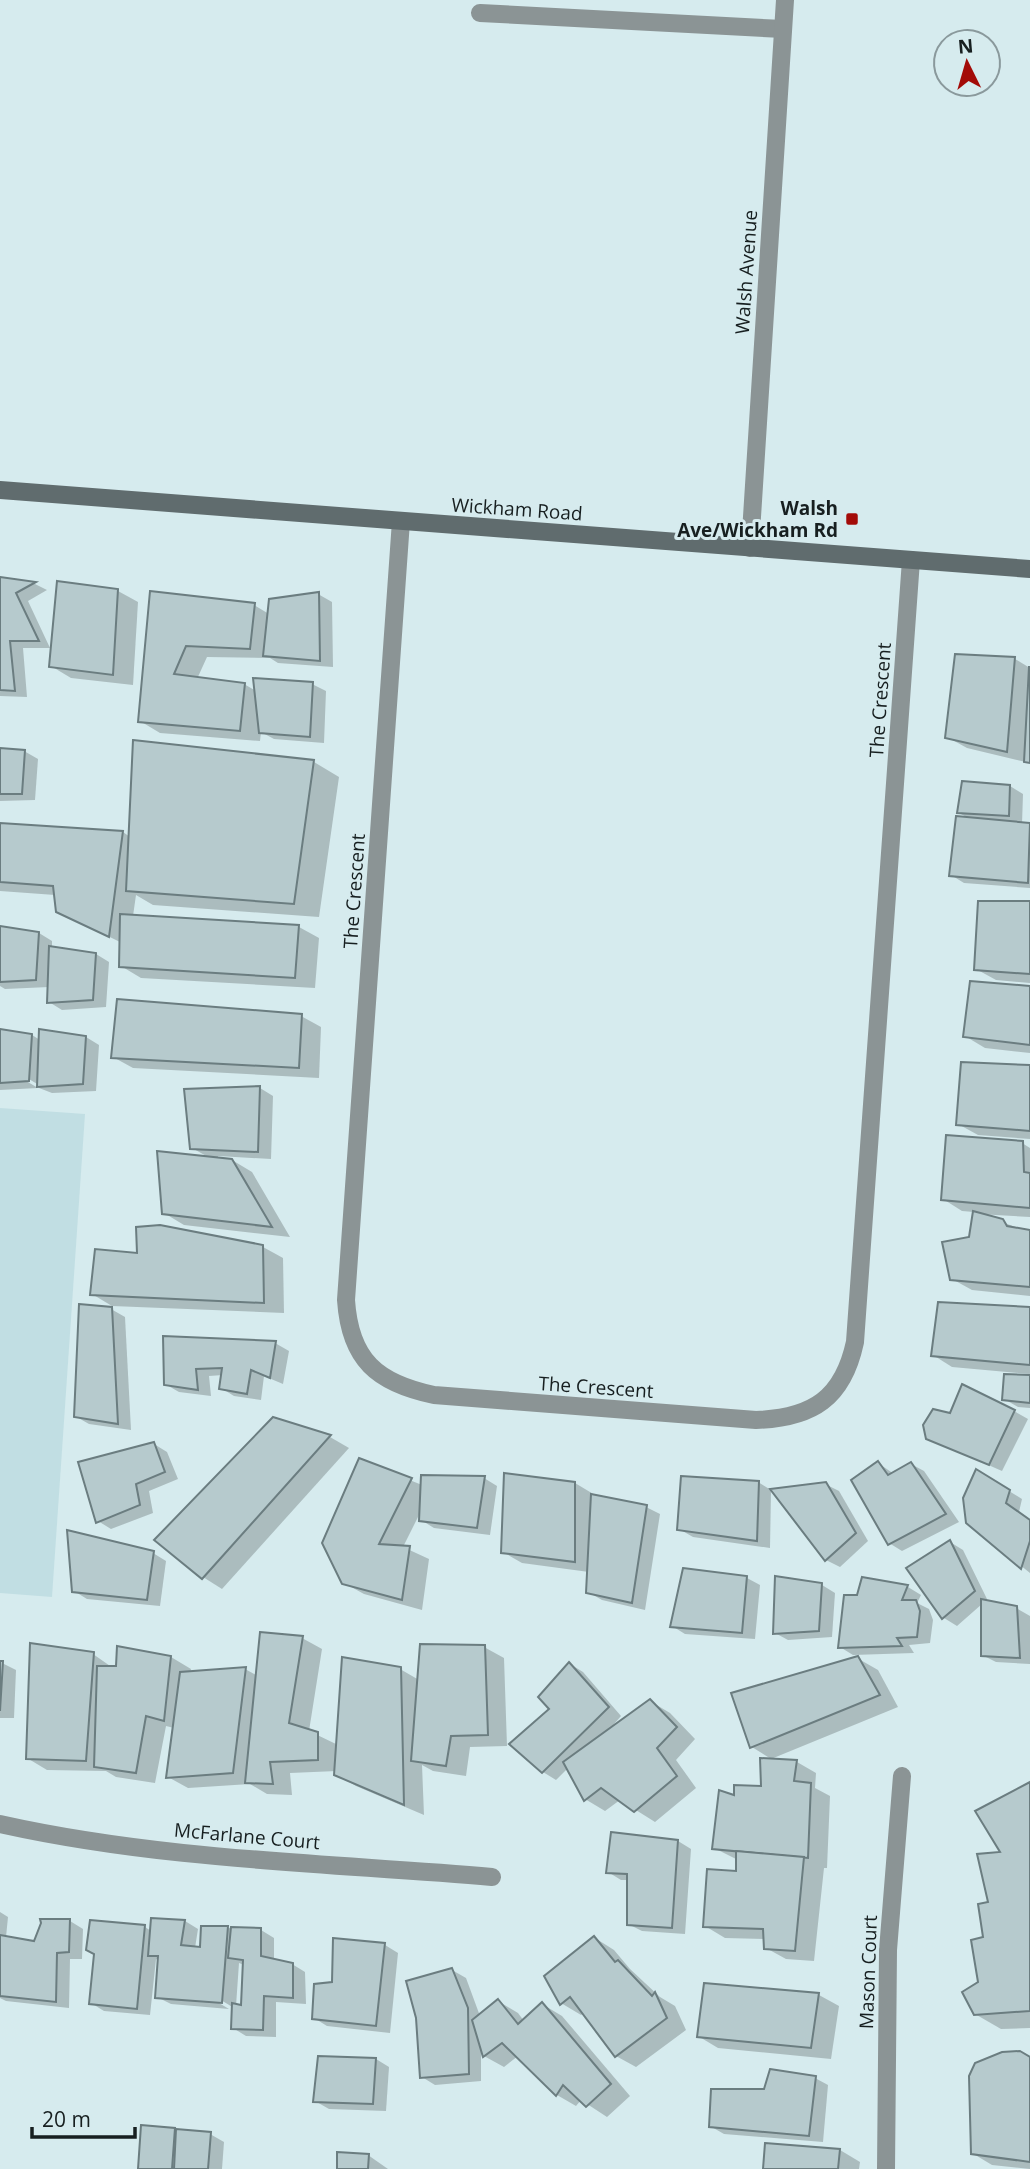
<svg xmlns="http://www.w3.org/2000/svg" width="1030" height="2169" font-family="'Open Sans',sans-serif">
<rect width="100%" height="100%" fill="#d6ebee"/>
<path fill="#c1dee3" d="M0 1108 85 1114 52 1597 0 1593Z"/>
<g fill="#0003" fill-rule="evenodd">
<path d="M0 579 35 584 47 590 28 601 50 648H23L27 697 0 696Z"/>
<path d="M118 591 138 602 133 685 71 678 51 666Z"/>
<path d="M151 593 254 605 269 614 318 594 332 602 333 667 278 663 270 658 207 657 197 679 244 684 256 691 312 684 326 691 324 743 274 739 261 732 260 741 160 733 140 721Z"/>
<path d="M1015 659 1030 668V763L967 748 947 737Z"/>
<path d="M134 742 314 762 339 777 319 917 153 905 136 895 133 916 299 927 319 938 315 988 141 978 121 966 122 943 57 911 55 895 0 891V825L123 832 130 837Z"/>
<path d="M0 750 24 751 38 759 35 800 0 801Z"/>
<path d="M1010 786 1023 794 1022 824 1030 825V888L964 883 951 875 972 820 959 813Z"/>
<path d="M1030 903V983L996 980 976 969Z"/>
<path d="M0 928 39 933 52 941V948L96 954 109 962 106 1007 62 1010 49 1002V987L5 989 0 986Z"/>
<path d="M1030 987V1053L985 1048 965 1036Z"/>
<path d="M301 1016 321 1027 319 1078 133 1068 113 1057Z"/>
<path d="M0 1031 32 1035 40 1040 86 1037 99 1045 96 1091 52 1093 39 1088V1085L22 1075 21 1078 38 1088 0 1090Z"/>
<path d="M1030 1067V1139L978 1135 958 1124Z"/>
<path d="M260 1088 273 1096 271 1159 218 1156V1159L232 1160 252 1172 290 1237 184 1225 164 1213 210 1158 192 1148 186 1090Z"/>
<path d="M1022 1143 1030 1148V1217L978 1214 1030 1232V1296L972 1290 952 1279 970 1238 974 1212 962 1211 943 1199Z"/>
<path d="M263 1247 283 1258 284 1313 112 1306 92 1294 139 1255Z"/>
<path d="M111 1309 125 1317 131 1430 89 1424 75 1416Z"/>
<path d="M1030 1309V1374L952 1367 933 1355Z"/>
<path d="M164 1337 275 1343 289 1351 283 1384 264 1376 261 1400 234 1396 221 1388 223 1375 209 1376 211 1396 179 1392 165 1384Z"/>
<path d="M1030 1377V1408L1018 1407 1004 1399Z"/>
<path d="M1014 1411 1028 1419 1002 1471 927 1438 951 1415Z"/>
<path d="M274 1419 330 1437 349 1448 222 1589 203 1577Z"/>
<path d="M154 1444 167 1452 178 1479 149 1491 153 1513 111 1529 98 1521Z"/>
<path d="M360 1460 422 1485 484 1478 497 1486 490 1535 434 1528 421 1520V1511L403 1547 429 1559 422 1610 364 1594 344 1583Z"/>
<path d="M878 1463 894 1474 911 1464 924 1471 959 1522 902 1551 889 1543Z"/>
<path d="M989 1479 1022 1499 1019 1512 1030 1520V1573L968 1523Z"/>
<path d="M758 1482 771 1490 770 1548 693 1537 679 1529Z"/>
<path d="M575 1483 595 1495 646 1507 660 1514 645 1610 602 1600 588 1592 589 1572 522 1563 503 1552Z"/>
<path d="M825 1484 839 1491 868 1541 840 1567 826 1560 773 1490Z"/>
<path d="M950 1542 963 1550 987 1599 984 1602 1016 1608 1030 1616V1664L996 1662 982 1655V1604L957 1626 944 1618 908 1568Z"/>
<path d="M153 1553 166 1561 160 1606 87 1599 74 1591Z"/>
<path d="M747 1578 760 1585 755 1639 685 1634 672 1626Z"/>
<path d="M863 1579 908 1587 921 1595 917 1603 929 1609 933 1620 930 1643 909 1645 914 1653 853 1655 840 1647Z"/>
<path d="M822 1585 835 1593 832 1637 788 1640 775 1633Z"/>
<path d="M302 1638 322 1649 309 1731 338 1745 400 1669 419 1680 484 1647 504 1658 507 1746 470 1747 466 1776 433 1771 422 1765 424 1815 356 1786 336 1774 337 1771 290 1773 292 1795 267 1794 250 1784 188 1788 168 1777 174 1728 166 1726 155 1783 116 1777 106 1771 47 1770 27 1758 93 1654 113 1668 171 1657 191 1669 190 1673 245 1669 258 1676Z"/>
<path d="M857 1658 878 1670 898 1707 771 1759 752 1747Z"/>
<path d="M0 1662 16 1670 14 1718H0Z"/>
<path d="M570 1664 583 1672 621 1716 608 1731 650 1701 670 1713 695 1739 676 1760 696 1788 655 1822 620 1800 605 1811 585 1799 568 1768 556 1780 543 1772 551 1709Z"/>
<path d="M797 1762 816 1773 815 1788 830 1796 827 1868H824L814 1961 786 1959 766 1948 765 1939 725 1938 705 1926 738 1873V1860L714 1848 735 1797 762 1788Z"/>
<path d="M1030 1783V2028L1001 2029 975 2014 991 1903 1003 1854Z"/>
<path d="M678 1841 691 1849 685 1934 642 1931 628 1924 629 1880H621L608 1872Z"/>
<path d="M0 1912 8 1917 6 1937 35 1943 70 1921 83 1929 82 1959H70L69 2008 6 2001 0 1998Z"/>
<path d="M152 1920 185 1921 198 1929 195 1948 201 1949 228 1928 261 1930 274 1938V1961L292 1964 305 1972 306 2004 276 2002V2037L246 2036 233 2028 234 2008 216 1997 214 2000 229 2009 171 2004 157 1997 159 1961 156 1959 150 2015 104 2011 91 2003 96 1954 91 1922 145 1927 151 1931ZM239 1963 244 1965 242 2007 236 2006Z"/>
<path d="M595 1938 614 1950 630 1969 660 1997 675 2006 686 2030 636 2067 616 2056 584 2013 581 2015 561 2003Z"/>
<path d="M385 1945 398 1953 390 2033 327 2026 314 2018 333 1983Z"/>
<path d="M452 1970 466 1978 480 2016 498 2001 518 2013 524 2021 542 2004 562 2016 630 2096 607 2117 581 2100 576 2106 557 2095 518 2056 504 2067 484 2056 481 2048V2081L435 2085 422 2077Z"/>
<path d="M819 1995 839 2006 831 2059 718 2048 698 2036Z"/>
<path d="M320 2058 376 2059 389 2067 386 2111 329 2109 315 2101Z"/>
<path d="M1030 2059V2169L992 2165 972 2153Z"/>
<path d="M815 2078 828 2085 823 2142 724 2134 710 2126Z"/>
<path d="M174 2130 210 2134 224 2142 222 2169H139Z"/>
<path d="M840 2150 860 2162 859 2169H765Z"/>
<path d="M368 2155 388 2169H339Z"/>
</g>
<g fill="#b6cacd" stroke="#6b7d80" stroke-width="2">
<path d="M0 577 36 582 16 593 39 641H10L15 691 0 690Z"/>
<path d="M57 581 118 589 113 675 49 667Z"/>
<path d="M150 591 255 603 250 649 186 646 174 674 245 683 240 731 138 722Z"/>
<path d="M319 592 320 661 263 656 269 599Z"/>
<path d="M955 654 1015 657 1007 752 945 738Z"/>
<path d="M1029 667H1030V763L1024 762Z"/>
<path d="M253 678 313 682 310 737 259 733Z"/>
<path d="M133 740 314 760 294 904 126 891Z"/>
<path d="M0 748 25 750 22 794H0Z"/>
<path d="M962 781 1010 785 1009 816 957 813Z"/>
<path d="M956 816 1030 823 1028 883 949 876Z"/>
<path d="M0 823 123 831 109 937 56 912 53 886 0 882Z"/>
<path d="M978 901H1030V974L974 970Z"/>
<path d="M120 914 299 925 295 978 119 967Z"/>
<path d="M0 926 39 932 36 980 0 982Z"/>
<path d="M49 946 96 953 93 1000 47 1003Z"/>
<path d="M970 981 1030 986V1045L963 1037Z"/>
<path d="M117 999 302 1014 299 1068 111 1058Z"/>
<path d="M0 1029 32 1034 29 1081 0 1083Z"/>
<path d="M39 1029 86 1036 83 1084 37 1087Z"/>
<path d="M961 1062 1030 1065V1131L956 1125Z"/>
<path d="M260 1086 258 1152 190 1149 184 1089Z"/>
<path d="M946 1135 1023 1141 1024 1172 1030 1173V1208L941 1200Z"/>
<path d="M157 1151 232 1159 272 1227 162 1214Z"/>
<path d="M973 1211 1003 1219 1007 1226 1030 1230V1287L950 1280 942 1242 969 1237Z"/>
<path d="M160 1225 263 1245 264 1303 90 1295 95 1249 137 1253 136 1227Z"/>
<path d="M938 1302 1030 1307V1365L931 1356Z"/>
<path d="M79 1304 112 1307 118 1424 74 1417Z"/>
<path d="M163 1336 276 1341 270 1378 251 1370 247 1394 219 1389 222 1368 196 1369 198 1390 164 1385Z"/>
<path d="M1004 1374 1030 1375V1403L1002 1400Z"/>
<path d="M962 1384 1015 1410 989 1465 926 1439 923 1425 933 1409 950 1413Z"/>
<path d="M273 1417 331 1435 202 1579 154 1540Z"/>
<path d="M154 1442 165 1472 136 1484 140 1505 96 1523 78 1462Z"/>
<path d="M359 1458 412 1478 379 1544 410 1546 402 1600 342 1584 322 1543Z"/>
<path d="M878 1461 888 1475 911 1462 946 1514 888 1545 851 1480Z"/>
<path d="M976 1469 1010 1490 1006 1503 1030 1520V1541L1021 1569 966 1523 963 1498Z"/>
<path d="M504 1473 575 1482V1562L501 1553Z"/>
<path d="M421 1475 485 1476 477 1528 419 1521Z"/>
<path d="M681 1476 759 1481 757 1541 677 1530Z"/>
<path d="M826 1482 856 1533 825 1561 770 1489Z"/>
<path d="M591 1494 647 1505 632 1603 586 1593Z"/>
<path d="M67 1530 154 1551 147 1600 72 1592Z"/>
<path d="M950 1540 975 1591 942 1619 906 1568Z"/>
<path d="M683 1568 747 1576 742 1633 670 1627Z"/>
<path d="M775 1576 822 1583 819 1631 773 1634Z"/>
<path d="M862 1577 908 1585 902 1600H916L920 1611 917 1637 897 1638 902 1646 838 1648 844 1595H857Z"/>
<path d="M981 1599 1017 1606 1020 1658 981 1656Z"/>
<path d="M260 1632 303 1636 289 1723 318 1732V1760L270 1762 273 1784 245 1783Z"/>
<path d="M30 1643 94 1652 86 1761 26 1759Z"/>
<path d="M420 1644 485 1645 488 1735 451 1736 446 1766 411 1761Z"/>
<path d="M117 1646 171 1656 164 1721 146 1716 136 1773 94 1767 97 1666H116Z"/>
<path d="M858 1656 880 1695 750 1748 731 1693Z"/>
<path d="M342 1657 401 1667 404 1805 334 1775Z"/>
<path d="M0 1661H3L0 1711Z"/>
<path d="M569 1662 609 1707 542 1773 509 1744 549 1709 538 1697Z"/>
<path d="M246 1667 233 1773 166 1778 180 1672Z"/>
<path d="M650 1699 677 1727 657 1748 677 1776 634 1812 601 1788 584 1801 563 1762Z"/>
<path d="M760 1758 797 1760 794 1781 811 1783 808 1858 712 1849 719 1790 734 1795V1785L761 1786Z"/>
<path d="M1030 1782V2011L974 2015 962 1992 978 1982 971 1940 983 1937 978 1904 988 1902 977 1854 1000 1852 975 1811Z"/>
<path d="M611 1832 678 1840 672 1928 627 1925V1874L606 1873Z"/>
<path d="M736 1851 804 1857 795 1951 764 1949 763 1929 703 1927 707 1869 736 1871Z"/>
<path d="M151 1918 185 1920 181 1945 200 1947 201 1926H228L222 2003 155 1998 158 1956H148Z"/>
<path d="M40 1919H70L69 1952 57 1953 56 2002 0 1996V1935L34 1941 41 1923Z"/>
<path d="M90 1920 145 1925 137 2009 89 2004 94 1954 86 1950Z"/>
<path d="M231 1927 261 1928V1956L293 1963V1998L264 1996 263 2030 231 2029 232 2003 241 2005 243 1960 228 1958Z"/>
<path d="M594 1936 615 1962 618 1960 652 1996 655 1992 667 2018 615 2057 570 1997 560 2005 544 1976Z"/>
<path d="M333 1938 385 1943 376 2026 312 2019 314 1984 332 1982Z"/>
<path d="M452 1968 468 2008 469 2074 420 2078 416 2018 406 1981Z"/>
<path d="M704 1983 819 1993 811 2048 697 2037Z"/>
<path d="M498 1999 518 2024 542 2002 611 2084 586 2107 563 2085 556 2096 502 2043 483 2057 472 2020Z"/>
<path d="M1020 2051 1030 2057V2162L971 2154 969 2076 975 2063 1002 2052Z"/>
<path d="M318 2056 376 2058 373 2104 313 2102Z"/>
<path d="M770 2069 816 2076 809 2136 709 2127 711 2089H764Z"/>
<path d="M141 2125 175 2128 172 2169H138Z"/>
<path d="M176 2129 211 2132 208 2169H174Z"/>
<path d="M765 2143 840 2149 838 2169H763Z"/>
<path d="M337 2152 369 2154 368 2169H337Z"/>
</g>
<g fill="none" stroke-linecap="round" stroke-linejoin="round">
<g stroke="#8b9495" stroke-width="18">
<path d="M480 13 783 29"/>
<path d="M401 521 346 1300C350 1360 377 1383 434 1395L756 1420C813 1418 843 1398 855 1342L911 560"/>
<path d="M750 548 785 0"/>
<path d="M0 1824C161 1860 328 1863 492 1877"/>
<path d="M886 2169 888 1950 902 1776"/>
</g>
<path stroke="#606c6e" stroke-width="18" d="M0 490 1030 569"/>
</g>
<rect fill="#a30b08" stroke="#d6ebee" stroke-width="2.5" x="845" y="512" width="14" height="14" rx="3.5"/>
<g text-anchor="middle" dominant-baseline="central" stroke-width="6" stroke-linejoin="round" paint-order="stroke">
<g font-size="19" fill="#171f20" stroke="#d6ebee">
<text transform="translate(746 272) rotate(-86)">Walsh Avenue</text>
<text transform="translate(517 509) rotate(4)">Wickham Road</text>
<text transform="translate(880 700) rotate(-86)">The Crescent</text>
<text transform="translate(354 891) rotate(-86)">The Crescent</text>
<text transform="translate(596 1387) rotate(4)">The Crescent</text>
<text transform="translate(247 1836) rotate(5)">McFarlane Court</text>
<text transform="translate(868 1972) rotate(-88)">Mason Court</text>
</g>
<g font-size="19" font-weight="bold" fill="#171f20" stroke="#d6ebee" text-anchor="end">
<text x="838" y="508">Walsh<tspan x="838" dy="22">Ave/Wickham Rd</tspan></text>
</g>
</g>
<g transform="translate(967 63) rotate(355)"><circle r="33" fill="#d6ebee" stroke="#8a999c" stroke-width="2"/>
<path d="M0-5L12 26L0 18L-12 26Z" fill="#a30b08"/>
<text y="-10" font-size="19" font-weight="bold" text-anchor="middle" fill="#171f20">N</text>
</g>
<path d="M32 2127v10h103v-10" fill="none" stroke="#171f20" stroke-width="3.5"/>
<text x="42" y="2127" font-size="21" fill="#171f20" stroke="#d6ebee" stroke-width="5" paint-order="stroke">20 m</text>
</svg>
